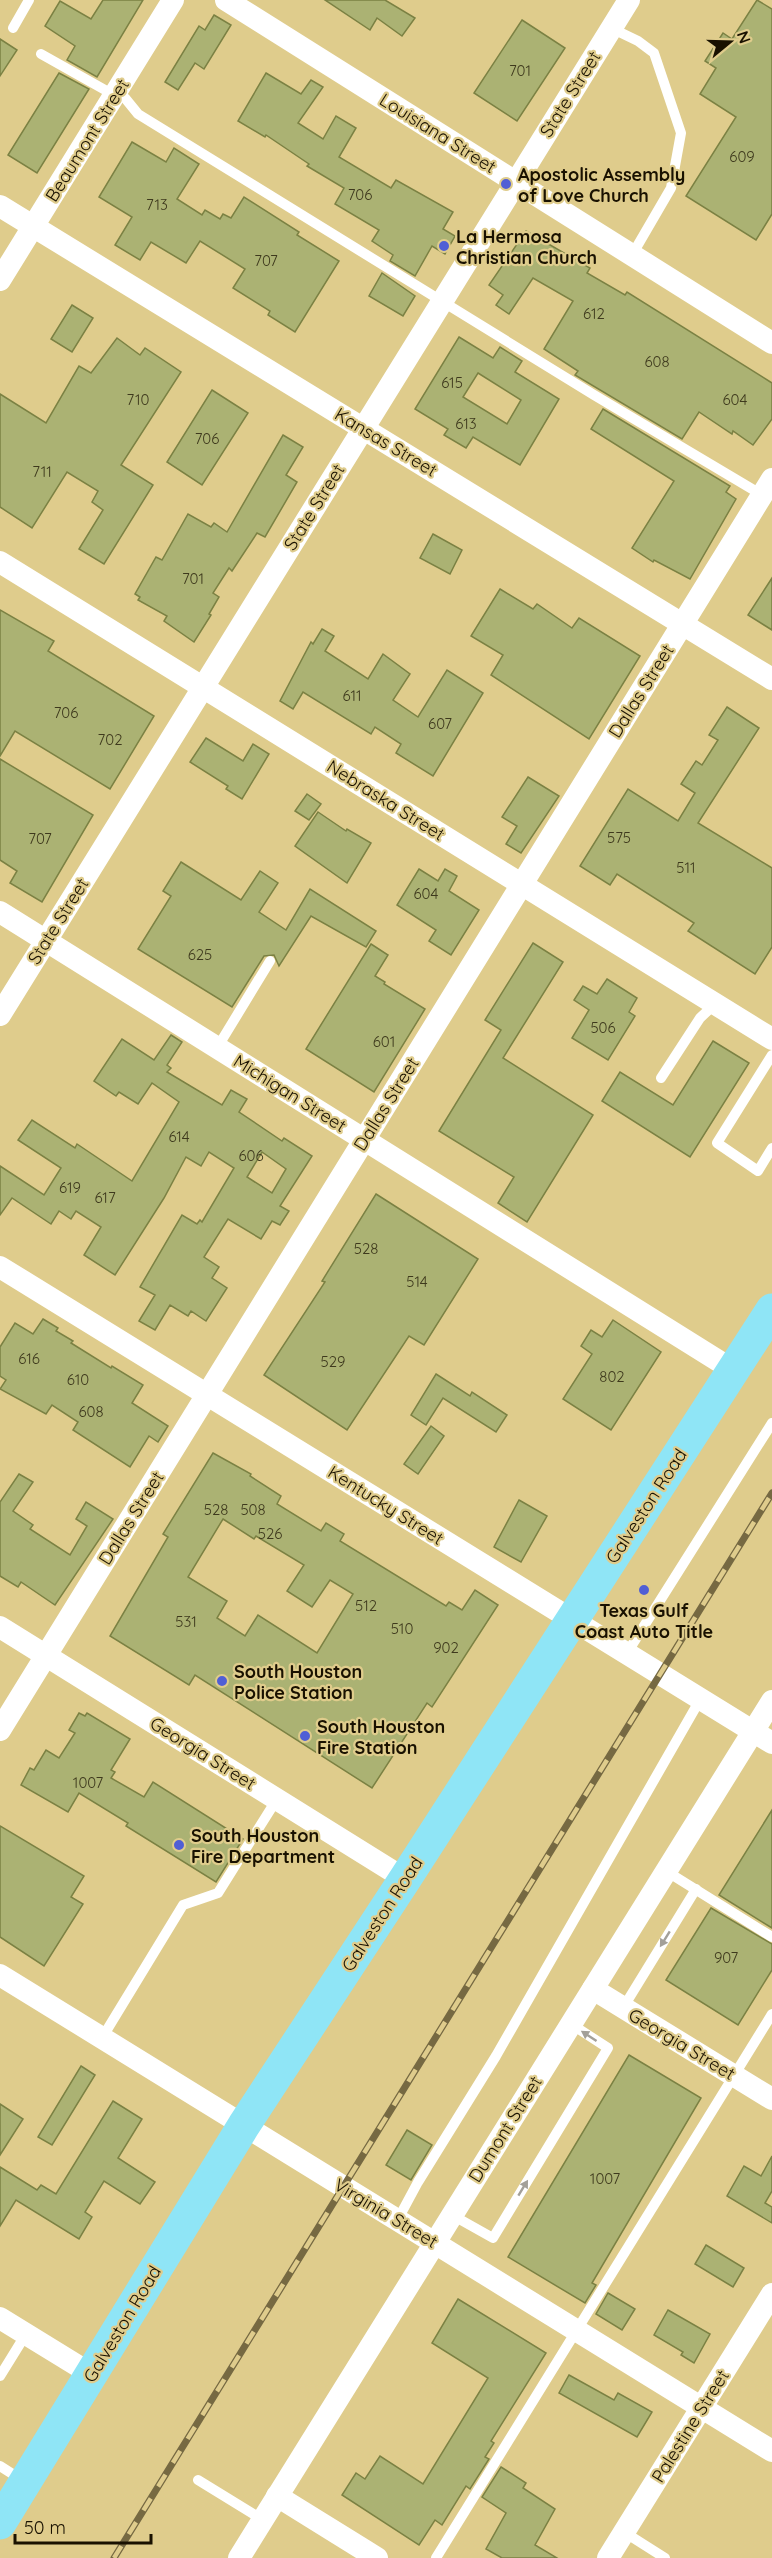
<svg xmlns="http://www.w3.org/2000/svg" width="772" height="2558" font-family="Quicksand,sans-serif">
<rect width="100%" height="100%" fill="#dfcc8c"/>
<g fill="#abb273" stroke="#7b8143" stroke-width="1.5" fill-rule="evenodd">
<path d="M103 0H143L97 77 67 60 75 46 45 26 60 1 91 19Z"/>
<path d="M325 0H385L415 18 402 36 377 18 370 30Z"/>
<path d="M757 0 772 9V214L756 240 686 196 736 117 700 94 716 68 705 61 723 33 732 39Z"/>
<path d="M214 15 231 25 204 69 195 63 178 90 165 82 199 26 205 30Z"/>
<path d="M522 20 565 48 517 121 474 93Z"/>
<path d="M0 39 17 50 0 76Z"/>
<path d="M59 73 89 89 37 173 8 155Z"/>
<path d="M266 73 301 94 311 80 323 87 298 123 323 139 336 116 356 128 339 157 391 188 396 180 453 212 443 229 455 236 445 254 432 246 415 276 390 261 393 255 372 241 379 230 335 204 344 188 307 166 309 164 266 135 265 137 238 121Z"/>
<path d="M132 142 166 162 174 148 199 164 177 199 202 215 205 210 220 219 223 214 231 218 244 197 299 232 297 235 339 261 295 332 268 315 270 311 233 288 245 269 200 241 186 263 151 242 140 260 115 245 132 217 99 197Z"/>
<path d="M526 231 590 268 587 273 625 295 627 292 772 383V419L753 445 733 431 732 434 699 412 682 439 575 375 578 371 544 349 573 301 533 278 509 314 496 305 503 295 489 285Z"/>
<path d="M382 273 415 296 403 316 369 296Z"/>
<path d="M72 305 93 318 72 352 51 339Z"/>
<path d="M459 337 493 358 500 347 522 361 515 372 559 399 520 465 473 437 466 448 444 435 448 429 415 409ZM478 373 521 400 507 424 463 397Z"/>
<path d="M117 338 140 355 145 348 181 372 121 465 153 485 104 564 79 549 103 510 92 502 98 491 67 472 32 528 0 507V394L46 423 79 366 91 373Z"/>
<path d="M212 390 248 413 202 485 167 462Z"/>
<path d="M603 409 730 486 726 492 736 499 690 579 654 560 653 562 632 548 674 481 591 429Z"/>
<path d="M283 435 303 447 286 475 297 482 265 537 257 533 232 571 229 568 213 593 219 597 209 614 211 615 194 642 164 621 167 616 138 600 140 597 135 594 156 557 162 560 188 514 211 527 214 523 227 532Z"/>
<path d="M433 534 462 550 450 574 420 558Z"/>
<path d="M772 578V630L748 615Z"/>
<path d="M500 589 533 609 537 604 572 628 579 618 640 656 589 739 491 675 503 655 471 636Z"/>
<path d="M0 610 54 641 48 651 154 716 110 789 15 731 0 756Z"/>
<path d="M322 629 334 636 325 651 368 679 383 654 410 674 393 700 418 717 447 670 483 693 433 776 396 753 401 744 375 727 371 734 303 692 293 709 280 701 311 642 313 644Z"/>
<path d="M727 707 759 728 698 823 772 868V947L755 974 688 931 694 923 617 874 610 885 580 866 628 789 678 821 695 793 681 784 696 761 702 765 718 740 709 735Z"/>
<path d="M206 738 243 761 253 744 269 754 242 799 226 789 228 786 190 762Z"/>
<path d="M0 759 93 815 42 902 10 883 17 871 0 860Z"/>
<path d="M528 777 559 796 521 853 506 844 517 826 502 817Z"/>
<path d="M307 794 321 804 309 820 295 811Z"/>
<path d="M318 812 346 831 347 829 371 843 347 883 295 846Z"/>
<path d="M181 862 241 900 260 871 278 883 259 912 286 930 310 889 376 931 366 947 311 916 279 966 274 955 264 956 232 1007 138 949 171 896 163 891Z"/>
<path d="M419 869 438 881 445 869 457 876 449 891 479 910 451 955 429 941 436 930 397 905Z"/>
<path d="M533 943 563 962 503 1058 593 1115 527 1222 498 1203 514 1177 439 1131 501 1030 485 1020Z"/>
<path d="M371 944 388 955 375 976 385 982 384 984 425 1009 374 1092 306 1049Z"/>
<path d="M607 979 637 998 629 1012 635 1016 608 1060 572 1038 589 1010 574 1000 583 986 597 994Z"/>
<path d="M171 1035 182 1042 167 1065 171 1068 167 1072 222 1105 231 1090 247 1099 239 1112 282 1141 284 1138 312 1156 280 1206 289 1211 280 1225 272 1221 261 1239 228 1219 204 1257 219 1267 212 1278 227 1288 206 1321 191 1311 188 1316 170 1305 155 1330 139 1321 155 1295 140 1287 182 1215 197 1224 200 1220 202 1222 234 1168 209 1152 201 1166 186 1157 164 1198 115 1275 84 1255 101 1227 76 1211 71 1219 59 1211 51 1224 12 1198 0 1215V1166L44 1195 61 1168 18 1140 32 1120 75 1148 77 1144 132 1181 179 1102 152 1083 138 1104 119 1092 116 1096 94 1081 122 1039 154 1060ZM262 1152 286 1169 272 1193 247 1177Z"/>
<path d="M713 1041 749 1063 690 1157 602 1101 620 1072 673 1105Z"/>
<path d="M376 1194 478 1259 424 1345 409 1336 347 1430 264 1375 325 1282 322 1281Z"/>
<path d="M43 1319 58 1328 56 1331 73 1341 71 1343 111 1368 112 1366 143 1385 132 1403 168 1426 158 1442 149 1436 130 1467 73 1430 78 1422 52 1405 46 1414 0 1389 6 1380 0 1376V1347L15 1323 33 1334Z"/>
<path d="M613 1320 661 1352 611 1430 563 1399 592 1354 581 1346 591 1330 602 1337Z"/>
<path d="M436 1374 470 1396 472 1392 507 1415 496 1432 443 1398 426 1425 411 1415Z"/>
<path d="M431 1426 444 1436 418 1474 404 1464Z"/>
<path d="M213 1453 251 1474 250 1476 281 1496 277 1504 321 1531 326 1523 344 1534 340 1541 446 1606 449 1602 462 1610 475 1590 498 1605 432 1707 427 1703 372 1788 195 1675 189 1685 110 1636 168 1537 163 1534ZM223 1519 254 1539 256 1536 304 1565 287 1591 312 1607 330 1580 353 1594 317 1653 258 1615 245 1636 217 1618 227 1601 188 1577Z"/>
<path d="M19 1474 33 1482 13 1511 33 1525 30 1529 70 1555 87 1526 76 1519 86 1502 113 1519 55 1605 21 1582 18 1587 0 1576V1502Z"/>
<path d="M519 1500 547 1516 521 1562 494 1547Z"/>
<path d="M79 1713 85 1716 87 1713 130 1739 111 1770 115 1772 111 1778 144 1797 153 1782 243 1839 216 1882 126 1826 128 1823 79 1793 68 1812 21 1785 30 1768 34 1770 46 1750 59 1758 75 1733 69 1730Z"/>
<path d="M772 1810V1928L719 1895Z"/>
<path d="M0 1826 84 1876 71 1897 83 1904 44 1966 0 1937Z"/>
<path d="M711 1908 772 1944V1970L738 2025 666 1980Z"/>
<path d="M629 2055 701 2098 592 2283 596 2285 585 2303 508 2257Z"/>
<path d="M81 2066 95 2075 52 2145 38 2137Z"/>
<path d="M113 2101 142 2119 118 2158 155 2182 140 2204 104 2181 85 2212 92 2217 79 2239 16 2200 0 2226V2167L37 2190 41 2185 56 2194Z"/>
<path d="M0 2104 23 2119 0 2155Z"/>
<path d="M407 2130 432 2145 411 2180 386 2165Z"/>
<path d="M772 2156V2191L765 2203 772 2207V2223L727 2196 744 2166 761 2176Z"/>
<path d="M706 2245 744 2268 733 2287 695 2264Z"/>
<path d="M608 2293 635 2309 622 2330 596 2314Z"/>
<path d="M458 2299 546 2353 491 2441 494 2443 485 2457 489 2459 470 2489 466 2486 442 2525 435 2520 419 2545 342 2495 356 2473 365 2479 380 2456 423 2484 488 2378 432 2343Z"/>
<path d="M668 2310 710 2334 694 2363 681 2355 683 2352 654 2335Z"/>
<path d="M569 2375 614 2400 618 2393 652 2412 637 2437 559 2393Z"/>
<path d="M501 2467 526 2483 523 2488 555 2509 535 2545 557 2558H502L486 2549 506 2513 482 2497Z"/>
</g>
<g fill="none" stroke-linecap="round" stroke-linejoin="round">
<g stroke="#fff" stroke-width="10">
<path d="M13 28 29 0"/>
<path d="M611 28 638 41 654 53 681 133 671 188 632 255"/>
<path d="M41 54 114 95 125 98 138 114 594 395 762 495"/>
<path d="M217 1048 270 961"/>
<path d="M772 1055 717 1143 758 1171 772 1148"/>
<path d="M661 1078 700 1018 715 1004"/>
<path d="M627 1653 772 1423"/>
<path d="M666 1871 772 1937"/>
<path d="M623 2008 696 1889"/>
<path d="M102 2038 183 1905 218 1893 277 1799"/>
<path d="M452 2215 493 2238 608 2048 571 2024"/>
<path d="M397 2221 418 2182 496 2056 701 1698"/>
<path d="M0 2376 26 2334"/>
<path d="M0 2466 22 2480"/>
<path d="M198 2480 263 2520"/>
<path d="M624 2532 665 2558"/>
<path d="M436 2558 772 2014"/>
</g>
<g stroke="#fff" stroke-width="22">
<path d="M226 0 772 343"/>
<path d="M0 206 772 679"/>
<path d="M0 280 173 0"/>
<path d="M0 562 772 1039"/>
<path d="M0 912 733 1370"/>
<path d="M0 1015 629 0"/>
<path d="M0 1267 772 1743"/>
<path d="M0 1627 405 1879"/>
<path d="M0 1730 772 479"/>
<path d="M0 1975 772 2451"/>
<path d="M593 1989 772 2099"/>
<path d="M0 2318 91 2374"/>
<path d="M277 2496 377 2558"/>
<path d="M239 2558 772 1701"/>
<path d="M608 2558 772 2294"/>
</g>
<path stroke="#8fe5f6" stroke-width="33" d="M0 2523 244 2125 405 1879 772 1310"/>
<g stroke="#766942" stroke-width="7">
<path id="rail" d="M114 2558 772 1493"/>
</g>
<use href="#rail" stroke="#dfcc8c" stroke-width="4.5" stroke-dasharray="14" stroke-linecap="butt"/>
</g>
<defs><path id="oneway-solid" d="M-6-.8H1V-3.2L6.5 0L1 3.2V.8H-6Z" transform="scale(1.5)"/></defs>
<g fill="#a3a099">
<use href="#oneway-solid" transform="translate(665 1939) rotate(122)"/>
<use href="#oneway-solid" transform="translate(589 2036) rotate(-147)"/>
<use href="#oneway-solid" transform="translate(523 2188) rotate(-59)"/>
</g>
<g fill="#505fd5" stroke="#dfcc8c" stroke-width="2">
<circle cx="506" cy="184" r="6"/>
<circle cx="444" cy="246" r="6"/>
<circle cx="644" cy="1590" r="6"/>
<circle cx="222" cy="1681" r="6"/>
<circle cx="305" cy="1736" r="6"/>
<circle cx="179" cy="1845" r="6"/>
</g>
<g text-anchor="middle" dominant-baseline="central" stroke-width="4.5" stroke-linejoin="round" paint-order="stroke">
<g font-size="15" fill="#3e391d">
<text x="520" y="70">701</text>
<text x="742" y="156">609</text>
<text x="360" y="194">706</text>
<text x="157" y="204">713</text>
<text x="266" y="260">707</text>
<text x="594" y="313">612</text>
<text x="657" y="361">608</text>
<text x="452" y="382">615</text>
<text x="138" y="399">710</text>
<text x="735" y="399">604</text>
<text x="466" y="423">613</text>
<text x="207" y="438">706</text>
<text x="42" y="471">711</text>
<text x="193" y="578">701</text>
<text x="352" y="695">611</text>
<text x="66" y="712">706</text>
<text x="440" y="723">607</text>
<text x="110" y="739">702</text>
<text x="619" y="837">575</text>
<text x="40" y="838">707</text>
<text x="686" y="867">511</text>
<text x="426" y="893">604</text>
<text x="200" y="954">625</text>
<text x="603" y="1027">506</text>
<text x="384" y="1041">601</text>
<text x="179" y="1136">614</text>
<text x="251" y="1155">606</text>
<text x="70" y="1187">619</text>
<text x="105" y="1197">617</text>
<text x="366" y="1248">528</text>
<text x="417" y="1281">514</text>
<text x="29" y="1358">616</text>
<text x="333" y="1361">529</text>
<text x="612" y="1376">802</text>
<text x="78" y="1379">610</text>
<text x="91" y="1411">608</text>
<text x="216" y="1509">528</text>
<text x="253" y="1509">508</text>
<text x="270" y="1533">526</text>
<text x="366" y="1605">512</text>
<text x="186" y="1621">531</text>
<text x="402" y="1628">510</text>
<text x="446" y="1647">902</text>
<text x="88" y="1782">1007</text>
<text x="726" y="1957">907</text>
<text x="605" y="2178">1007</text>
</g>
<g font-size="18" fill="#191100" stroke="#dfcc8c">
<text transform="translate(570 94) rotate(-58)">State Street</text>
<text transform="translate(438 133) rotate(32)">Louisiana Street</text>
<text transform="translate(87 140) rotate(-58)">Beaumont Street</text>
<text transform="translate(386 442) rotate(31)">Kansas Street</text>
<text transform="translate(314 507) rotate(-58)">State Street</text>
<text transform="translate(641 691) rotate(-58)">Dallas Street</text>
<text transform="translate(386 800) rotate(32)">Nebraska Street</text>
<text transform="translate(58 921) rotate(-58)">State Street</text>
<text transform="translate(290 1093) rotate(32)">Michigan Street</text>
<text transform="translate(386 1104) rotate(-58)">Dallas Street</text>
<text transform="translate(386 1505) rotate(32)">Kentucky Street</text>
<text transform="translate(646 1506) rotate(-57)">Galveston Road</text>
<text transform="translate(131 1518) rotate(-58)">Dallas Street</text>
<text transform="translate(203 1753) rotate(32)">Georgia Street</text>
<text transform="translate(382 1914) rotate(-57)">Galveston Road</text>
<text transform="translate(682 2044) rotate(31)">Georgia Street</text>
<text transform="translate(505 2129) rotate(-58)">Dumont Street</text>
<text transform="translate(386 2213) rotate(31)">Virginia Street</text>
<text transform="translate(122 2324) rotate(-59)">Galveston Road</text>
<text transform="translate(690 2426) rotate(-58)">Palestine Street</text>
</g>
<g font-size="18" font-weight="bold" fill="#191100" stroke="#dfcc8c" text-anchor="start">
<text x="518" y="174">Apostolic Assembly<tspan x="518" dy="21">of Love Church</tspan></text>
<text x="456" y="236">La Hermosa<tspan x="456" dy="21">Christian Church</tspan></text>
<text x="644" y="1610" text-anchor="middle">Texas Gulf<tspan x="644" dy="21">Coast Auto Title</tspan></text>
<text x="234" y="1671">South Houston<tspan x="234" dy="21">Police Station</tspan></text>
<text x="317" y="1726">South Houston<tspan x="317" dy="21">Fire Station</tspan></text>
<text x="191" y="1835">South Houston<tspan x="191" dy="21">Fire Department</tspan></text>
</g>
</g>
<g transform="translate(730 42) rotate(71)" stroke="#dfcc8c" stroke-width="4.5" paint-order="stroke">
<path d="M0-4.5L10 22L0 15L-10 22Z" fill="#191100"/>
<text y="-9" font-size="16" font-weight="bold" text-anchor="middle" fill="#191100">N</text>
</g>
<path d="M15 2534v9h136v-9" fill="none" stroke="#191100" stroke-width="3"/>
<text x="24" y="2534" font-size="18" fill="#191100" stroke="#dfcc8c" stroke-width="4.5" paint-order="stroke">50 m</text>
</svg>
